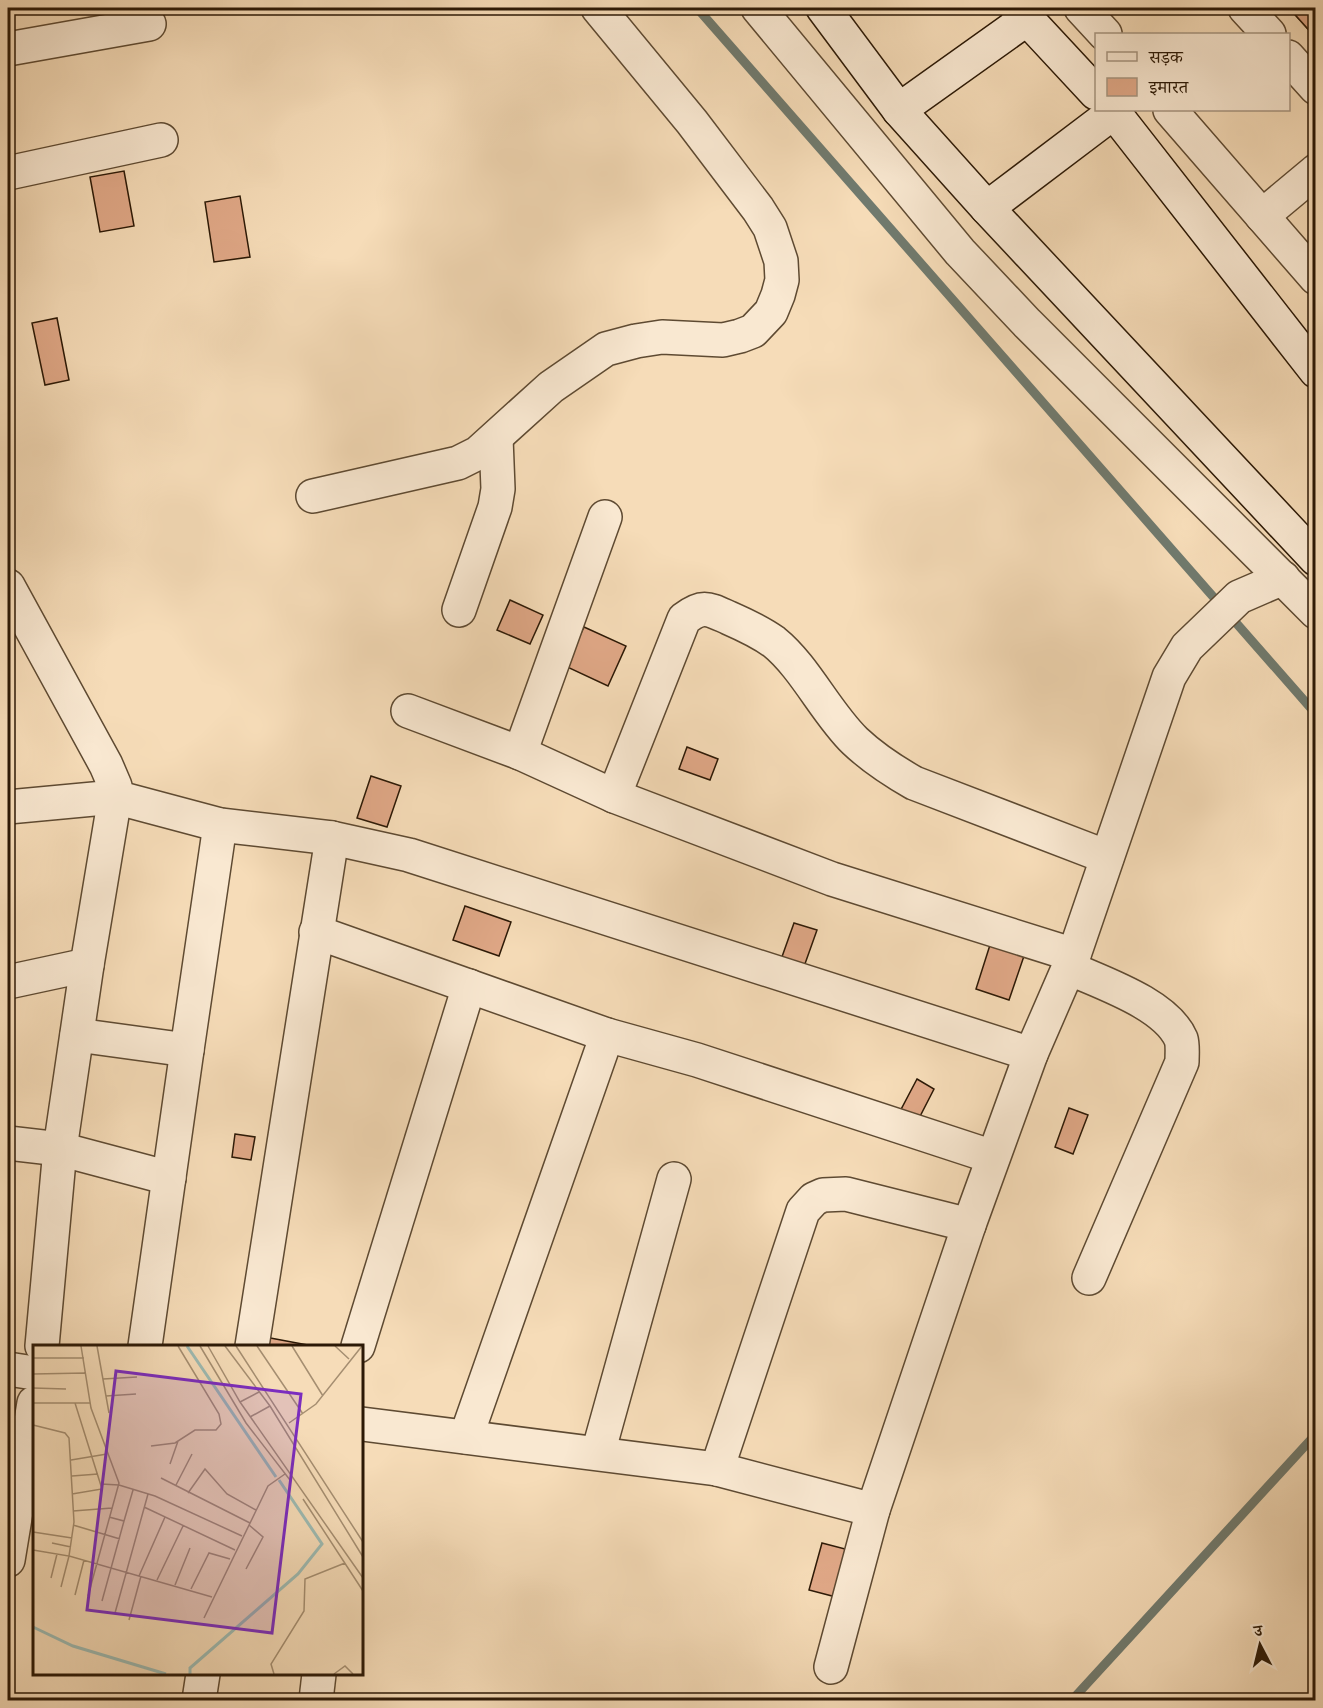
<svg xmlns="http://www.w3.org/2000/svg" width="1323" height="1708" font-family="'Old Standard TT','Noto Serif Devanagari',serif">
<rect width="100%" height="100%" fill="#f6dcb8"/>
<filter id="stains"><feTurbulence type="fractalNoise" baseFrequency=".00333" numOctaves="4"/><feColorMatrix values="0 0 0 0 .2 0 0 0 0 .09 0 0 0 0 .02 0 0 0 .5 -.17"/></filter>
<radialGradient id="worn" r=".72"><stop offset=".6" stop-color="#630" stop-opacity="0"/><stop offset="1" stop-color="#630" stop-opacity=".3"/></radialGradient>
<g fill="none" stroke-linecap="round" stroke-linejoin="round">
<g stroke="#707a6e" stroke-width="9">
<path d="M697 8 1316 714"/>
<path d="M1072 1700 1316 1434"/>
</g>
</g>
<g fill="#e0a887" stroke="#2c1906" stroke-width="1.5">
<path d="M1289 8H1316V38Z"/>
<path d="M1289 8H1316V38Z"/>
<path d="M124 171 134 226 100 232 90 177Z"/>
<path d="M240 196 250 257 214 262 205 202Z"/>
<path d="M57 318 69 380 45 385 32 323Z"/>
<path d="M510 600 543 615 530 644 497 630Z"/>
<path d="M584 627 626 646 608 686 565 666Z"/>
<path d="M687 747 718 759 710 780 679 769Z"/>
<path d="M371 776 401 786 387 827 357 818Z"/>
<path d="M465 906 511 922 499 956 453 940Z"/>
<path d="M794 923 817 930 801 975 778 968Z"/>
<path d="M990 945 1024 956 1009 1000 976 989Z"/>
<path d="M917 1079 934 1089 914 1128 896 1119Z"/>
<path d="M1069 1108 1088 1115 1073 1154 1055 1147Z"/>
<path d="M235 1134 255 1137 251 1160 232 1157Z"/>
<path d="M265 1337 313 1346H263Z"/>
<path d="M822 1543 849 1550 836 1597 809 1590Z"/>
</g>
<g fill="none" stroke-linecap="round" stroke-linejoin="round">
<g stroke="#5e4a32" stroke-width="36">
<g id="minor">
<path d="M1245 8 1269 34"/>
<path d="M8 49 149 24"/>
<path d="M1288 57 1316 88"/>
<path d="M8 173 161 140"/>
<path d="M1262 216 1316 171"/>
<path d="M313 496 458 463 478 453 551 387 606 349 636 341 662 337 723 340 740 336 753 331 771 312 778 295 782 280 781 261 770 228 758 209 692 122 598 8"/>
<path d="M8 586 106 765 115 786V797L87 965 60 1149 42 1346"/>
<path d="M459 610 495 507 498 489 496 438"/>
<path d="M408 711 520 753 614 796 832 879 1074 955"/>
<path d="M520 753 605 517"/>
<path d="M614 796 684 619C703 604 709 609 729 618 745 625 760 632 774 642 805 667 826 713 855 741 873 758 893 771 914 783L1107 857"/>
<path d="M8 807 115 797 220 825 332 838 409 855 1031 1054"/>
<path d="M316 932 607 1035 697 1060 993 1157"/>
<path d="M1069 968C1102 983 1166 1004 1181 1039 1183 1045 1182 1054 1182 1062L1089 1278"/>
<path d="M8 982 87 965"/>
<path d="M77 1035 187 1050 220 825"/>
<path d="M8 1143 60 1149 169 1178"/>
<path d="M145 1346 187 1050"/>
<path d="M252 1346 332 838"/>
<path d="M358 1346 469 986"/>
<path d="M8 1369 34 1373"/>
<path d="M362 1424 717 1469 873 1510"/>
<path d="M466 1437 607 1035"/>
<path d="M598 1453 674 1179"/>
<path d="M717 1469 803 1211 814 1199 823 1195 846 1194 969 1225"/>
<path d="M8 1560 34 1403"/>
<path d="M831 1667 873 1510 969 1225 1031 1054 1074 955 1169 677 1187 647 1239 597 1283 578"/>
<path d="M199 1700 203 1674"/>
<path d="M316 1700 319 1674"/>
</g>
</g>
<g stroke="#5e4a32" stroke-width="36">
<g id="tertiary">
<path d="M758 8 960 252 1027 323 1316 612"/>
<path d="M1081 8 1105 34"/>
<path d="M1170 110 1316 278"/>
</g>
</g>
<g stroke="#2c1906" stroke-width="36">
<g id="secondary">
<path d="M823 8 899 110 987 208 1316 559"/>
<path d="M1017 8 1096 93"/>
<path d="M899 110 1028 18"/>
<path d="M1112 110 1316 371"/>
<path d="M987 208 1114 112"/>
</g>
</g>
<use href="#minor" stroke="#f9e8d1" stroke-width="33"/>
<use href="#tertiary" stroke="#f9e8d1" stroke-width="33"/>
<use href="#secondary" stroke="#f9e8d1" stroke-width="33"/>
</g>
<g transform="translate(33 1345)">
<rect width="330" height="330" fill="#f6dcb8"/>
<path fill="none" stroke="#9dbbb3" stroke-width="3" d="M154 1 243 132M0 282 40 301 133 329M157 329V323L265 229 289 199 246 135"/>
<path fill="none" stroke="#a58e71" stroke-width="1.5" d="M48 1 58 63 86 138 55 251M64 1 76 68M167 1 213 78 257 135M175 1 207 57 330 233M192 1 237 61 330 212M203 1 330 197M224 1 270 69M259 1 290 51M302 1 316 14M1 13H51M0 29 53 28M70 34 104 32M0 43 33 44M73 51 103 49M207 57 226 47M0 58H57M217 72 237 61M256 78 283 59 329 1M0 80 32 88 36 93 41 177 36 211 179 252M118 101 142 98 162 85H183L188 79 186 69 145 1M38 115 74 109M137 119 145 96M39 131 65 129M128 133 217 178M68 139 86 140 122 151 209 191M143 140 159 109M155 148 172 124 194 149 223 165M39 149 69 144 42 58M270 154 330 246M111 162 202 205M40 166 79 163M76 172 91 176 100 145M40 180 87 194M0 187 39 193M19 198 38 202M0 205 36 211 28 242M213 224 230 192 216 180M106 231 132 172M18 233 24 209M124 235 150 181M142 240 157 203M158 244 176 208 197 214M42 250 51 215M69 256 91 176M82 268 115 149M171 273 235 141 252 129M96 275 108 231M241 329 238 319 271 266 272 234 312 218M301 329 312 321 320 329"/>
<path fill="#7b2cbf" fill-opacity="0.15" stroke="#7b2cbf" stroke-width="3" d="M83 26 268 49 239 288 54 265Z"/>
<rect width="330" height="330" fill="none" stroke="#2c1906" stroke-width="3"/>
</g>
<rect width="1323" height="1708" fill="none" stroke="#f6dcb8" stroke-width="30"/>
<rect x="9" y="9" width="1305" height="1690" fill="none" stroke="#2c1906" stroke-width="3"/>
<rect x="15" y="15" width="1293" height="1678" fill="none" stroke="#2c1906" stroke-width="1.5"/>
<rect x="1095" y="33" width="195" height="78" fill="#f9e8d1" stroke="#a79580" stroke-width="1.5"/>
<rect x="1107" y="52" width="30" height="9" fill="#f9e8d1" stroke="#a79580" stroke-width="1.5"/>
<text x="1149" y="63" font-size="18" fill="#2c1906">सड़क</text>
<rect x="1107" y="78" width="30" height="18" fill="#e0a887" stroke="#a79580" stroke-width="1.5"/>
<text x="1149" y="93" font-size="18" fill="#2c1906">इमारत</text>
<g transform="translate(1260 1645) rotate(353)" stroke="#f9e8d1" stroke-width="4.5" paint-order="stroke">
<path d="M0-4.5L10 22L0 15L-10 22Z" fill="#2c1906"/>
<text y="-9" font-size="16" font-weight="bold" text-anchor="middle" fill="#2c1906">उ</text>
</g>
<rect width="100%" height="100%" filter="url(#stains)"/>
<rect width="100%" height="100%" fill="url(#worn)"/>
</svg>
